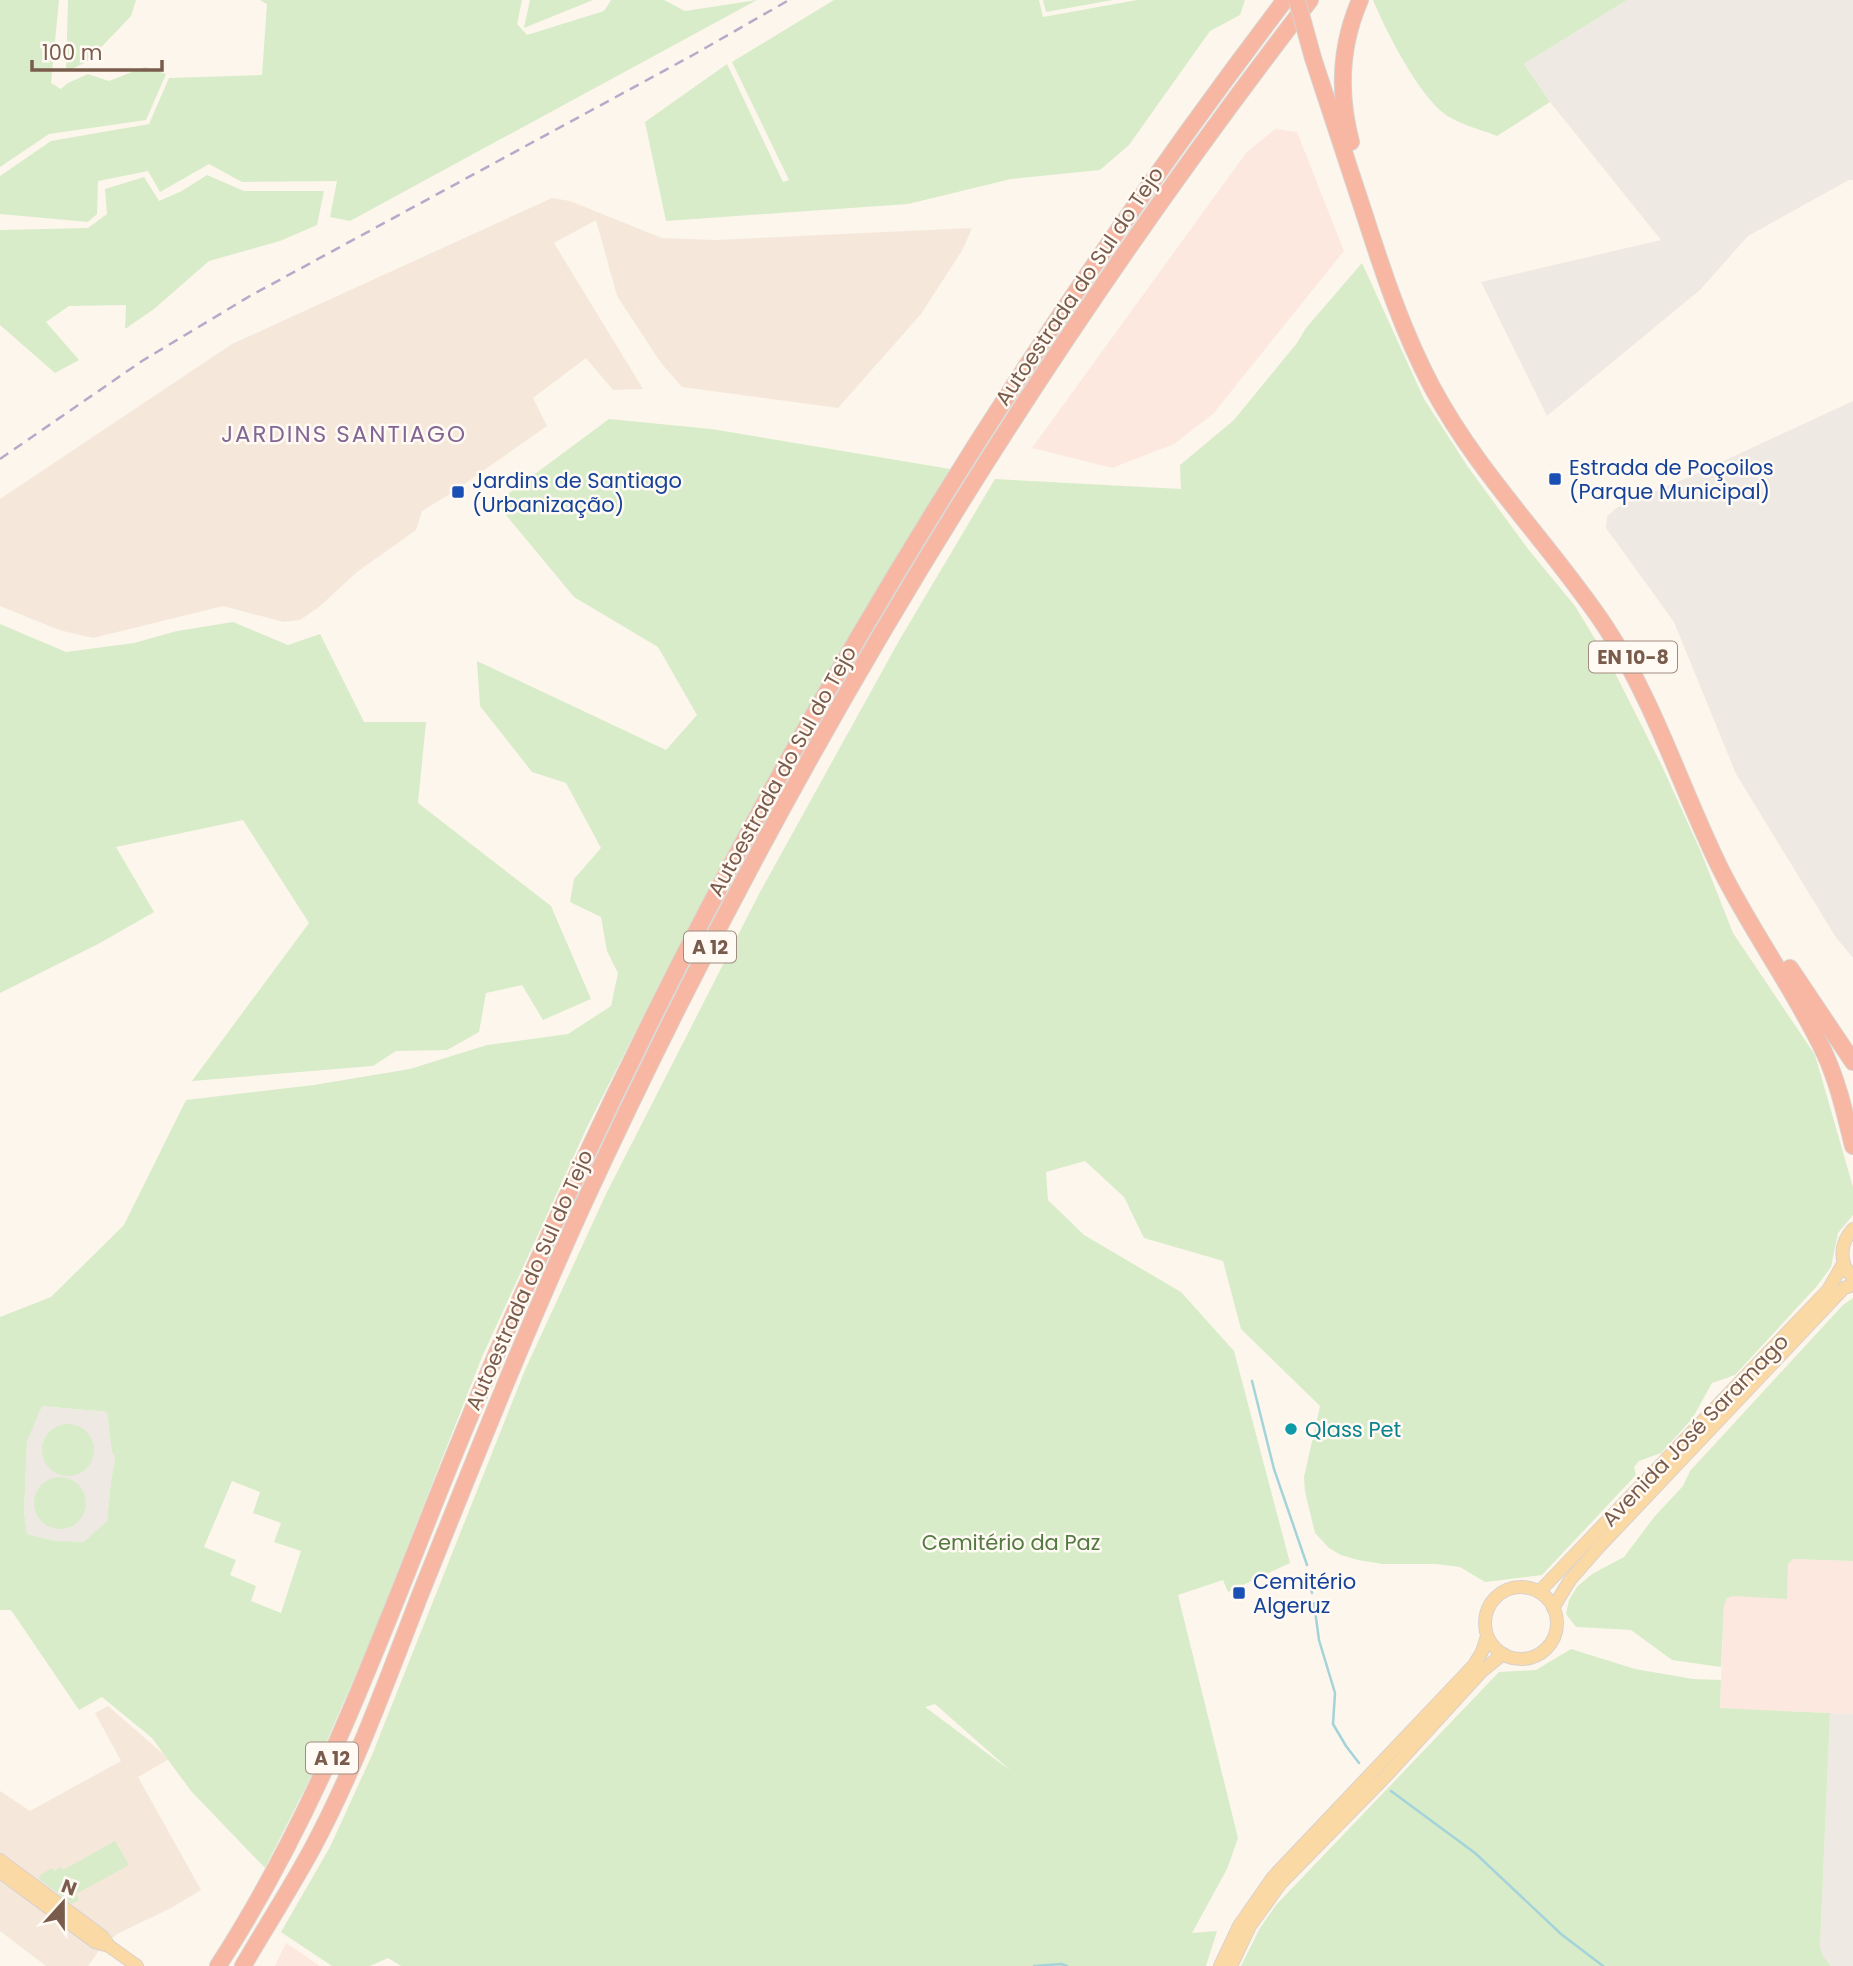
<svg xmlns="http://www.w3.org/2000/svg" width="1853" height="1966" font-family="Poppins,sans-serif">
<rect width="100%" height="100%" fill="#fdf6ec"/>
<g fill="#f5e8da">
<path d="M552 198 570 201 662 238 716 240 972 228 963 249 921 314 838 408 682 387 661 363 617 296 596 220 554 243 643 389 613 390 586 358 533 398 547 426 450 494 422 511 416 530 357 572 319 607 300 620 284 622 223 606 93 638 59 630 0 606V499L232 344Z"/>
<path d="M108 1706 169 1759 138 1777 201 1890 171 1908 117 1934 100 1949 88 1966H46L0 1931V1791L30 1811 121 1761 95 1713Z"/>
</g>
<g fill="#fde8e0">
<path d="M1275 129 1297 132 1344 251 1213 414 1174 444 1112 468 1032 448 1246 153Z"/>
<path d="M1793 1559 1853 1561V1714L1720 1708 1724 1604 1727 1598Z"/>
<path d="M286 1943 320 1966H275Z"/>
</g>
<g fill="#efe9e4">
<path d="M1627 0H1853V180H1849L1748 236 1700 290 1547 416 1481 282 1661 240 1550 102 1524 64Z"/>
<path d="M1853 401V958L1835 936 1736 774 1674 622 1606 528 1607 516 1618 507 1689 477Z"/>
<path d="M41 1406 107 1412 112 1452 115 1458 111 1482 107 1521 84 1543 56 1541 27 1534 24 1512 27 1441Z"/>
<path d="M1830 1713 1853 1714V1966H1831L1823 1956 1820 1947Z"/>
</g>
<g fill="#d8ecc9" fill-rule="evenodd">
<path d="M0 0H59L51 83 61 89 68 83 88 74 109 81 145 67 166 74 146 120 49 134 0 167Z"/>
<path d="M68 0H136L131 16 88 61 66 72Z"/>
<path d="M260 0H522L517 24 527 35 604 11 611 0H664L685 11 757 0 350 221 330 217 337 181 242 182 209 164 160 192 148 171 98 181 97 214 88 222 0 214V176L51 141 149 124 169 78 262 75 267 4Z"/>
<path d="M530 0H593L524 28Z"/>
<path d="M834 0H1039L1043 17 1137 0H1245L1240 15 1210 31 1129 145 1100 170 1011 179 908 204 666 221 645 122 727 64 783 182 789 180 732 62Z"/>
<path d="M1043 0H1113L1046 12Z"/>
<path d="M1373 0H1627L1524 64 1550 102 1497 136C1482 130 1465 126 1451 118 1422 103 1386 31 1373 0Z"/>
<path d="M207 175 244 191H324L317 225 280 241 209 261 154 309 125 329 126 305 69 306 46 322 79 360 55 373 0 325V230L88 228 107 214 105 189 144 177 159 201 182 191Z"/>
<path d="M1362 263 1424 399 1468 467 1528 549 1575 606 1612 667 1661 764 1701 852 1733 933 1815 1055 1853 1187V1215L1838 1233 1831 1267 1817 1286 1735 1375 1712 1383 1692 1419 1661 1453 1639 1461 1634 1467 1636 1475 1542 1575 1485 1582 1460 1567 1436 1564H1383L1358 1560 1341 1555 1329 1548 1315 1533 1305 1492 1304 1477 1320 1406 1241 1329 1223 1261 1144 1238 1124 1197 1085 1161 1046 1172 1048 1200 1084 1235 1181 1292 1234 1351 1290 1563 1228 1592 1223 1580 1178 1595 1238 1838 1227 1869 1192 1933 1217 1931 1206 1966H401L388 1958 370 1966H332L281 1932 330 1847 372 1755 525 1370 607 1192 760 892 900 639 995 479 1181 489 1180 465 1234 420 1297 343 1306 328ZM935 1704 1011 1771 925 1707Z"/>
<path d="M609 419 711 429 950 469 808 708 708 890 588 1125 482 1357 372 1637 313 1773 265 1868 191 1791 152 1738 102 1697 79 1710 11 1610H0V1317L51 1297 124 1225 186 1100 314 1085 410 1069 487 1045 568 1034 611 1006 618 973 607 951 601 917 570 902 574 879 601 848 566 783 532 772 480 706 477 661 666 750 697 715 658 647 574 597 496 503ZM42 1406 107 1412 112 1452 115 1458 111 1482 107 1521 84 1542 56 1541 27 1534 24 1512 27 1441ZM232 1481 260 1492 253 1513 281 1523 274 1542 301 1551 281 1613 251 1601 256 1586 230 1575 236 1560 204 1547Z"/>
<path d="M233 622 288 645 320 634 364 722H426L418 803 551 906 591 999 543 1020 522 985 486 993 479 1032 447 1050 396 1051 373 1066 192 1081 309 923 243 820 116 847 154 912 100 943 0 993V624L66 652 134 643 177 631Z"/>
<path d="M1853 1298V1561L1793 1559 1788 1564 1787 1599 1733 1596 1727 1598 1724 1605 1721 1667 1672 1660 1631 1630 1576 1627 1566 1614 1569 1600 1577 1587 1592 1574 1624 1557 1655 1516 1683 1486 1690 1471 1843 1305Z"/>
<circle cx="68" cy="1450" r="26"/>
<circle cx="60" cy="1503" r="26"/>
<path d="M1571 1649 1635 1669 1693 1679 1721 1680 1720 1708 1830 1713 1820 1947 1823 1956 1831 1966H1241L1260 1928 1276 1905 1499 1672 1536 1670Z"/>
<path d="M115 1841 129 1865 76 1894 79 1900 72 1904 39 1879 40 1875 52 1868 54 1871 61 1867 63 1870Z"/>
</g>
<g fill="none" stroke-linecap="round" stroke-linejoin="round">
<g stroke="#a5d3da" stroke-width="2.5">
<path d="M1252 1381 1274 1469 1307 1565"/>
<path d="M1309 1577 1312 1593"/>
<path d="M1314 1603 1319 1640 1335 1693 1333 1724 1346 1746 1359 1763"/>
<path d="M1391 1791 1475 1853 1561 1934 1603 1966"/>
<path d="M1034 1966 1061 1964 1067 1966"/>
</g>
<g stroke="#dad1cd" stroke-width="14">
<g id="major">
<path d="M1853 1229C1839 1244 1839 1263 1853 1278"/>
<circle cx="1521" cy="1623" r="36"/>
<path d="M1539 1592 1828 1290 1843 1264"/>
<path d="M1553 1608 1570 1580 1599 1547 1844 1288 1853 1285"/>
<path d="M0 1860 102 1936 109 1946"/>
<path d="M0 1872 95 1942 109 1946 137 1966"/>
<path d="M1220 1966 1239 1926 1273 1877 1474 1665 1482 1652 1487 1636"/>
<path d="M1231 1966 1250 1926 1281 1883 1387 1775 1482 1671 1503 1654"/>
</g>
</g>
<g stroke="#dad1cd" stroke-width="18">
<g id="highway">
<path d="M1313 58C1330 111 1348 163 1365 216 1384 275 1403 332 1432 387 1479 475 1550 544 1605 626 1655 702 1681 789 1721 870 1752 932 1794 989 1824 1052 1838 1082 1845 1114 1853 1146"/>
<path d="M1351 142C1338 93 1340 46 1360 0"/>
<path d="M1790 968 1853 1062"/>
<path d="M218 1966C314 1818 372 1660 437 1497 480 1389 527 1282 576 1177 769 761 1008 365 1285 0"/>
<path d="M243 1966C266 1927 290 1889 312 1849 356 1767 388 1677 422 1590 474 1461 525 1332 583 1205 779 779 1023 372 1310 0"/>
</g>
</g>
<use href="#major" stroke="#fbd9a5" stroke-width="12"/>
<use href="#highway" stroke="#f7b7a3" stroke-width="16"/>
<path stroke="#b9a8c9" stroke-width="2.5" stroke-dasharray="10 7" stroke-linecap="butt" d="M0 459 142 361 250 296 693 55 789 0"/>
<g stroke="#dad1cd" stroke-width="18" stroke-linecap="butt">
<path id="highway-bridge" d="M1297 0 1313 58"/>
</g>
<use href="#highway-bridge" stroke="#f7b7a3" stroke-width="16"/>
</g>
<g fill="#1a4fb4" stroke="#fffaf3" stroke-width="2.5">
<rect x="1548" y="472" width="14" height="14" rx="3.5"/>
<rect x="451" y="485" width="14" height="14" rx="3.5"/>
<rect x="1232" y="1586" width="14" height="14" rx="3.5"/>
</g>
<circle fill="#0f9aa8" stroke="#fffaf3" stroke-width="2.5" cx="1291" cy="1429" r="7"/>
<g text-anchor="middle" dominant-baseline="central" stroke-width="5" stroke-linejoin="round" paint-order="stroke">
<g fill="#fffaf3" stroke="#a28b7f" stroke-width="2">
<rect x="1589" y="641.5" width="88" height="31" rx="5"/>
<rect x="684" y="931.5" width="52" height="31" rx="5"/>
<rect x="306" y="1742.5" width="52" height="31" rx="5"/>
</g>
<g font-size="19" font-weight="bold" fill="#7a5c4d">
<text x="1633" y="657">EN 10-8</text>
<text x="710" y="947">A 12</text>
<text x="332" y="1758">A 12</text>
</g>
<g font-size="21" fill="#7a5c4d" stroke="#fffaf3">
<text transform="translate(1079 286) rotate(-56)">Autoestrada do Sul do Tejo</text>
<text transform="translate(782 771) rotate(-61)">Autoestrada do Sul do Tejo</text>
<text transform="translate(529 1280) rotate(-66)">Autoestrada do Sul do Tejo</text>
<text transform="translate(1695 1430) rotate(-46)">Avenida José Saramago</text>
</g>
<g font-size="21" fill="#164399" stroke="#fffaf3" text-anchor="start">
<text x="1569" y="467">Estrada de Poçoilos<tspan x="1569" dy="24">(Parque Municipal)</tspan></text>
<text x="472" y="480">Jardins de Santiago<tspan x="472" dy="24">(Urbanização)</tspan></text>
<text x="1253" y="1581">Cemitério<tspan x="1253" dy="24">Algeruz</tspan></text>
</g>
<g font-size="21" fill="#0d838f" stroke="#fffaf3" text-anchor="start">
<text x="1305" y="1429">Qlass Pet</text>
</g>
<g font-size="21" fill="#537a41" stroke="#fffaf3">
<text x="1011" y="1542">Cemitério da Paz</text>
</g>
<g font-size="23" letter-spacing="2" fill="#846695" stroke="#fffaf3">
<text x="344" y="434">JARDINS SANTIAGO</text>
</g>
</g>
<g transform="translate(63 1903) rotate(21)" stroke="#fffaf3" stroke-width="5" paint-order="stroke">
<path d="M0-5L12 26L0 18L-12 26Z" fill="#7a5c4d"/>
<text y="-10" font-size="19" font-weight="bold" text-anchor="middle" fill="#7a5c4d">N</text>
</g>
<path d="M32 60v10h130v-10" fill="none" stroke="#7a5c4d" stroke-width="3.5"/>
<text x="42" y="60" font-size="21" fill="#7a5c4d" stroke="#fffaf3" stroke-width="5" paint-order="stroke">100 m</text>
</svg>
